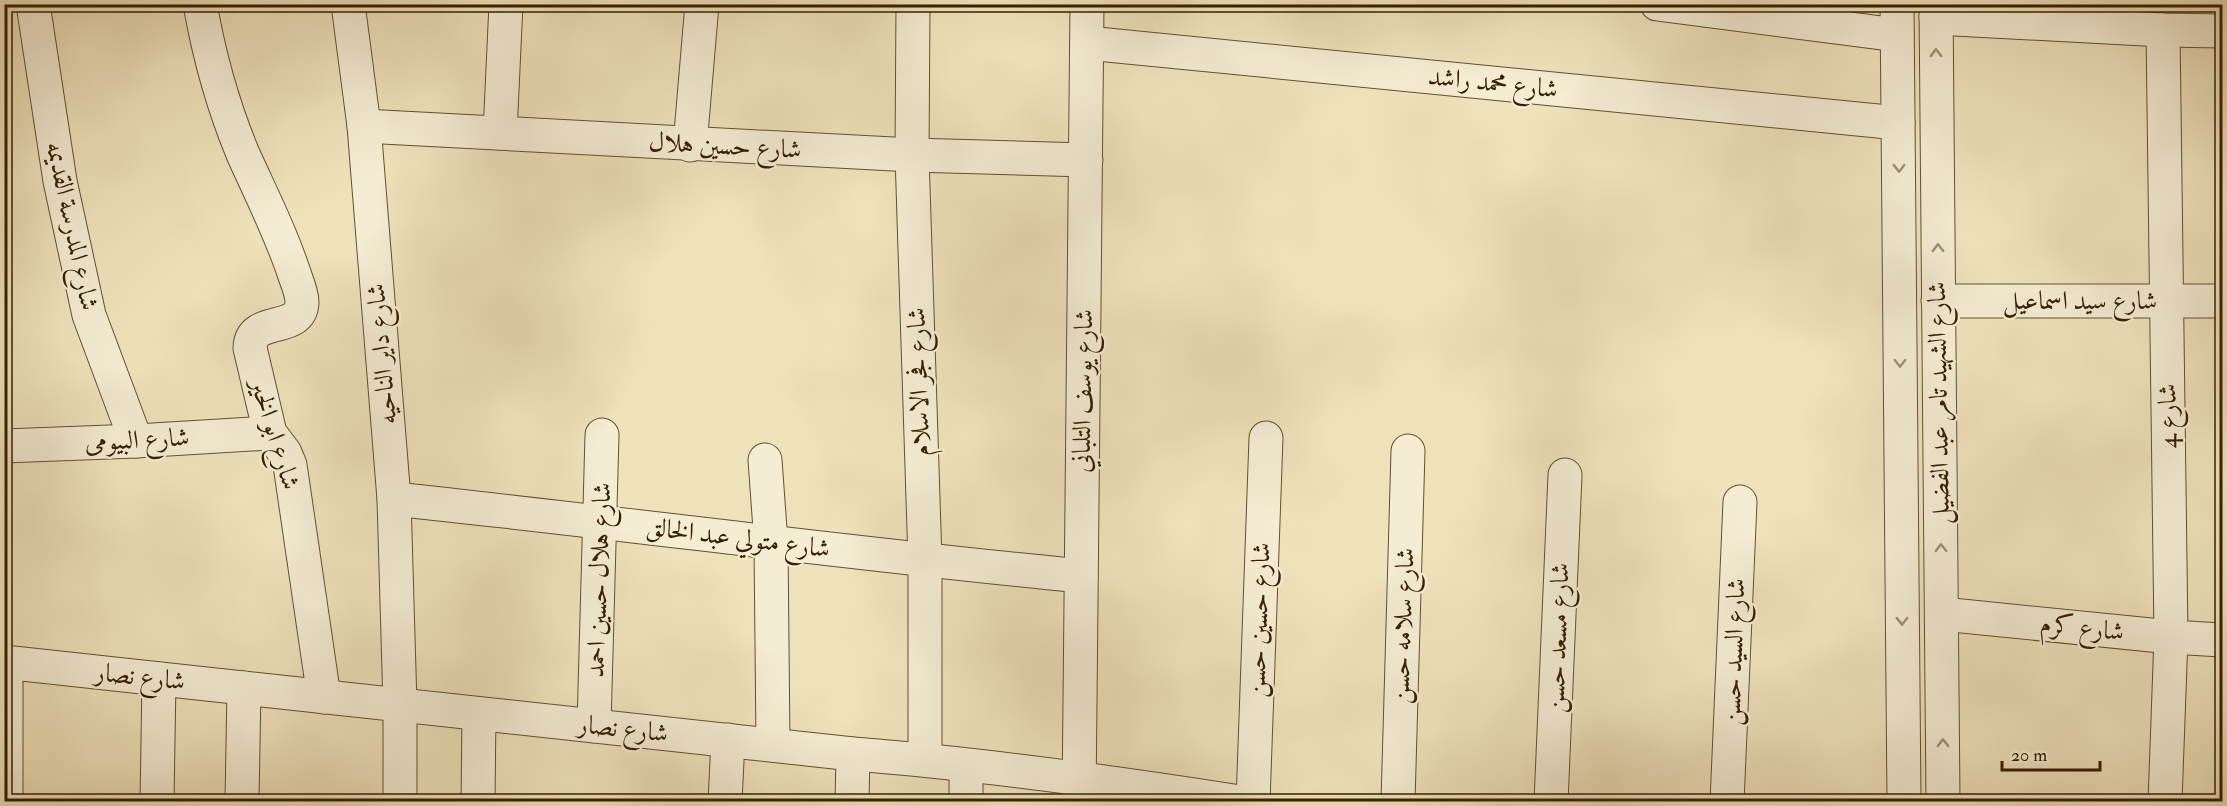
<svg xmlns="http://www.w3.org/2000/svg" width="2227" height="806" font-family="'IM FELL Double Pica',Amiri,serif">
<rect width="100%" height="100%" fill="#eee2bb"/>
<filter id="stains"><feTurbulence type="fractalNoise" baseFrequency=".00333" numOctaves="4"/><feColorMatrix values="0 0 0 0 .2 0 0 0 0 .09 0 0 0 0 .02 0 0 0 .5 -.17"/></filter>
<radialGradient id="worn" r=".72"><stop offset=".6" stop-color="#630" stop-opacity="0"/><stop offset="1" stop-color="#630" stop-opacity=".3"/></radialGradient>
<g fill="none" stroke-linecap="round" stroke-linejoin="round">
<g stroke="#63502f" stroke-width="35">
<g id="minor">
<path d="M33 4 60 181 89 315 136 441"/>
<path d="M200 4C209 55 223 106 243 154 261 194 281 233 295 276 298 284 302 294 302 302 301 335 251 314 250 348L270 433 285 453 290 465 324 697"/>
<path d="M348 4 364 126 394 499 400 705V802"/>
<path d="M913 4 912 155 925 561V759"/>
<path d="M1657 4 1897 35"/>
<path d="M1897 4 1904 802"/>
<path d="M1936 4 1943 802"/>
<path d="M1936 18 2163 30 2222 31"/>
<path d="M2163 30 2171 637 2165 802"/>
<path d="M1087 43 1898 123"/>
<path d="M364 126 912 155 1086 160"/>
<path d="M500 133 506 4"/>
<path d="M690 145 702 4"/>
<path d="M1938 301H2222"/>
<path d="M4 446 136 441 270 433"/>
<path d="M765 460 771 543 773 745"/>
<path d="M394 499C623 523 852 554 1081 576"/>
<path d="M1942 614 2171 637 2222 640"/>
<path d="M4 662 853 754C982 764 1112 782 1240 802"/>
<path d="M6 663V802"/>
<path d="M594 726 602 435"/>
<path d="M966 766V802"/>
<path d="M157 802 159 679"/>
<path d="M242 802 244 688"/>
<path d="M478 802 479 714"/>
<path d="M725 802 728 740"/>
<path d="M852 802 853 754"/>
<path d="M1079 802 1087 4"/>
<path d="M1253 802 1266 438"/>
<path d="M1398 802 1408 451"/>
<path d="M1551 802 1565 475"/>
<path d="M1727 802 1740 502"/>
</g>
</g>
<use href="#minor" stroke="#f4ecd3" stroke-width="33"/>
</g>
<defs><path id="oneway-chevron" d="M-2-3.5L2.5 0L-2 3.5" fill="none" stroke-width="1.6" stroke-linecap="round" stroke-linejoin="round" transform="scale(1.5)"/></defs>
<g stroke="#9e9074">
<use href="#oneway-chevron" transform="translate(1936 53) rotate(-91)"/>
<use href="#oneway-chevron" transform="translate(1899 168) rotate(90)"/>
<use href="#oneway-chevron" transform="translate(1938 248) rotate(-91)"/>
<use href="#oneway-chevron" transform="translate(1900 363) rotate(90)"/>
<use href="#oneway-chevron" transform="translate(1941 548) rotate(-91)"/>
<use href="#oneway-chevron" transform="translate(1902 621) rotate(90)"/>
<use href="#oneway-chevron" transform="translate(1943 743) rotate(-91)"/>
</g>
<g text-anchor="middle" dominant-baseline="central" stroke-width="4.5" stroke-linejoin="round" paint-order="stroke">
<g font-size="26" fill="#352000" stroke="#f4ecd3">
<text transform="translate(1493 83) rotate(6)">شارع محمد راشد</text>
<text transform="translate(725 146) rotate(3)">شارع حسين هلال</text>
<text transform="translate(72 226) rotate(78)">شارع المدرسة القديمه</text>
<text x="2080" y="301">شارع سيد اسماعيل</text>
<text transform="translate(382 354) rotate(-95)">شارع داير الناحيه</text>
<text transform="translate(919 382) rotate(-92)">شارع فجر الاسلام</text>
<text transform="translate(1083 391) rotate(-89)">شارع يوسف التلباني</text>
<text transform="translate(1939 403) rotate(-91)">شارع الشهيد تامر عبد الفضيل</text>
<text transform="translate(2168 416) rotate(-91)">شارع 4</text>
<text transform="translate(275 434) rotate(73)">شارع ابو الخير</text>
<text transform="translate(137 440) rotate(-3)">شارع البيومى</text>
<text transform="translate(738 538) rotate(7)">شارع متولي عبد الخالق</text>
<text transform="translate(599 580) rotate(-88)">شارع هلال حسين احمد</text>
<text transform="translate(1259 620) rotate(-88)">شارع حسين حسن</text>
<text transform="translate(1403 626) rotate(-88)">شارع سلامه حسن</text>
<text transform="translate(2082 628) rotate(6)">شارع كرم</text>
<text transform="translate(1558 638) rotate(-88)">شارع مسعد حسن</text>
<text transform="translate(1734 652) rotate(-88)">شارع السيد حسن</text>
<text transform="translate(140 677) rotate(6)">شارع نصار</text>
<text transform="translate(623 729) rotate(6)">شارع نصار</text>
</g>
</g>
<rect width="2227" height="806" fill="none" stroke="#eee2bb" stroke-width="24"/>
<rect x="6" y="6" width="2215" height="794" fill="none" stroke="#352000" stroke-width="3"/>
<rect x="12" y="12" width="2203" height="782" fill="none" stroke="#352000" stroke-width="1.5"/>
<path d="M2002 761v9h98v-9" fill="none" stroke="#352000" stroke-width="3"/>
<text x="2011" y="761" font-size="18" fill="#352000" stroke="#f4ecd3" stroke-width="4.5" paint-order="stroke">20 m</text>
<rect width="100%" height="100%" filter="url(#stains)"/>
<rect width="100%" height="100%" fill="url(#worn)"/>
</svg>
